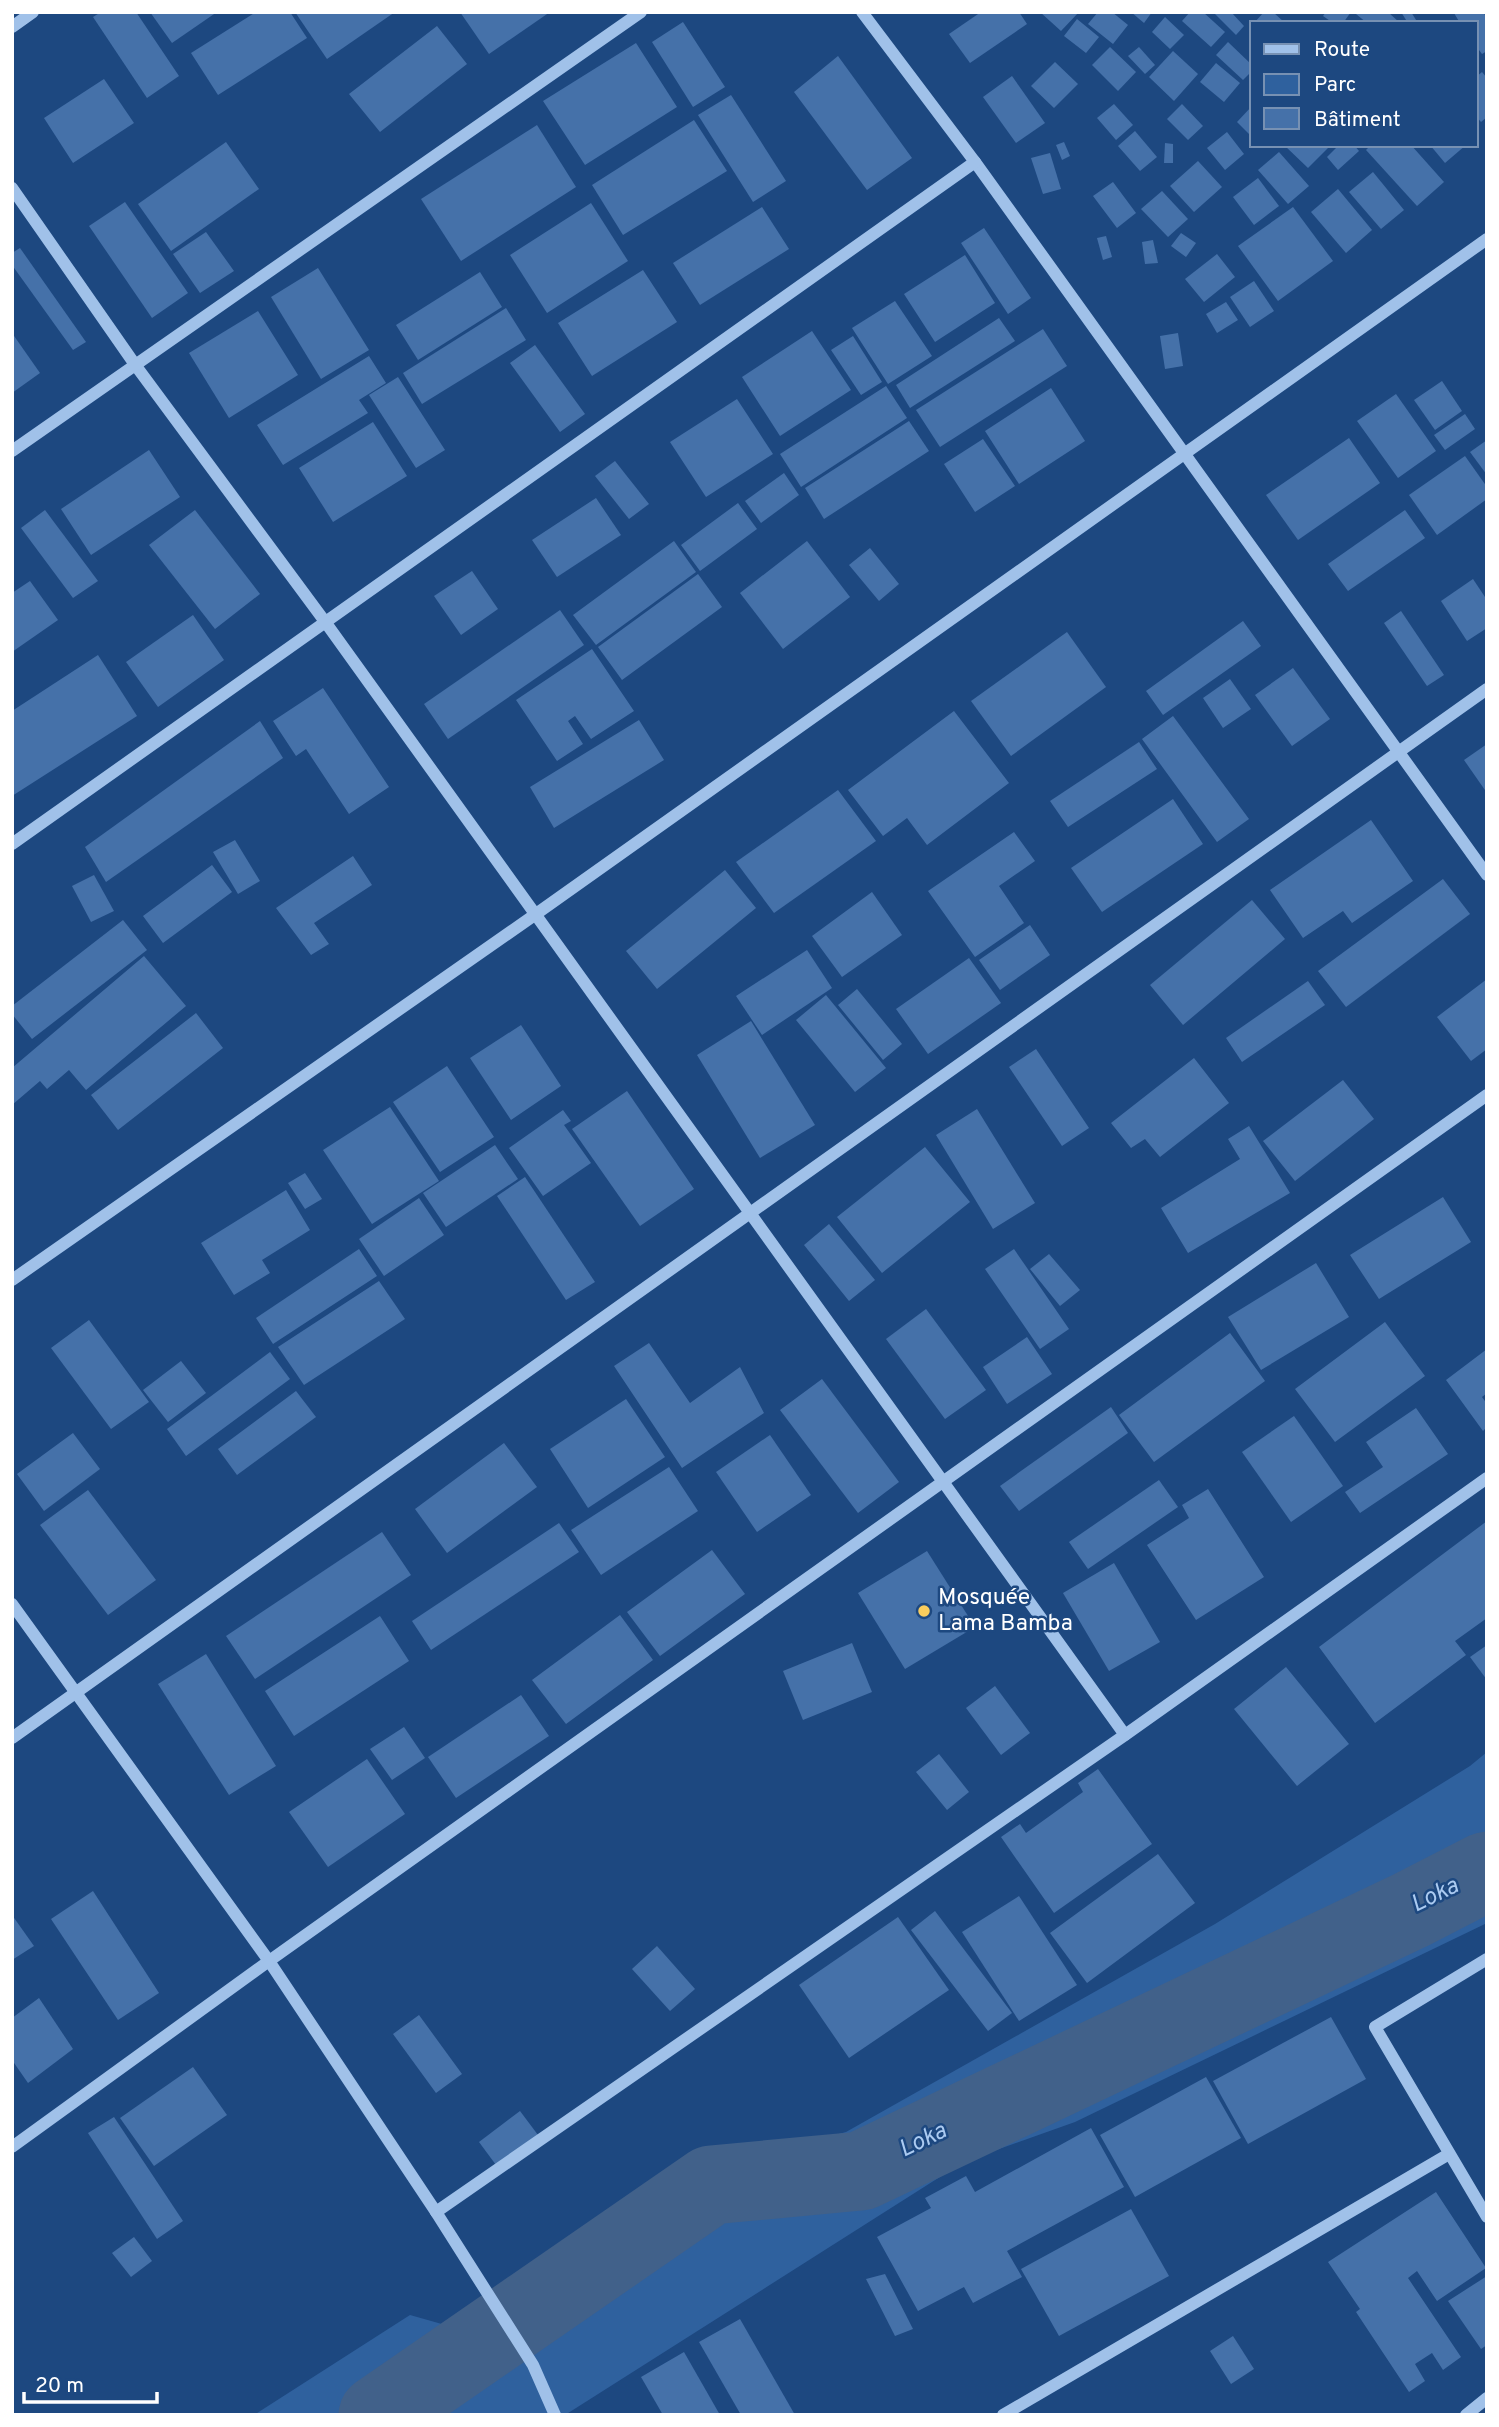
<svg xmlns="http://www.w3.org/2000/svg" width="1499" height="2427" font-family="Overpass,sans-serif">
<rect width="100%" height="100%" fill="#1d4880"/>
<path fill="#2f619e" d="M1487 1752V1923L1075 2122 965 2161 565 2415H254L410 2315 477 2334 717 2166 846 2132 1215 1924 1470 1766Z"/>
<g fill="none" stroke-linecap="round" stroke-linejoin="round">
<path stroke="#41618a" stroke-width="79" d="M378 2415 711 2185 861 2171 1411 1910 1487 1871"/>
</g>
<g fill="#4571a9">
<path d="M101 12H136L179 76 147 98 93 17Z"/>
<path d="M150 12H217L172 43Z"/>
<path d="M256 12H290L307 38 218 95 191 53Z"/>
<path d="M295 12H395L327 59Z"/>
<path d="M460 12H550L489 54Z"/>
<path d="M981 12H1019L1027 24 970 63 949 34Z"/>
<path d="M1040 12H1079L1061 31Z"/>
<path d="M1098 12H1112L1128 25 1113 44 1088 24Z"/>
<path d="M1131 12H1152L1144 23Z"/>
<path d="M1190 12H1203L1225 32 1211 47 1182 21Z"/>
<path d="M1213 12H1231L1244 26 1236 35Z"/>
<path d="M1264 12H1273L1285 23H1254Z"/>
<path d="M1326 12H1351L1343 23H1333L1323 16Z"/>
<path d="M1357 12H1388L1400 23H1367L1356 14Z"/>
<path d="M1401 12H1411L1418 23H1408Z"/>
<path d="M1456 12H1483L1487 18V51L1482 54 1476 46V23H1460L1454 13Z"/>
<path d="M1165 17 1184 35 1170 49 1152 32Z"/>
<path d="M1077 19 1099 37 1086 53 1064 36Z"/>
<path d="M683 22 725 87 693 107 652 42Z"/>
<path d="M437 26 467 64 380 132 349 94Z"/>
<path d="M1228 42 1252 65V71L1243 80 1216 55Z"/>
<path d="M636 43 677 107 585 165 543 101Z"/>
<path d="M1110 47 1136 72 1118 91 1092 65Z"/>
<path d="M1139 47 1155 65 1145 74 1128 56Z"/>
<path d="M1173 51 1198 74 1174 101 1149 77Z"/>
<path d="M838 56 912 158 867 190 794 92Z"/>
<path d="M1055 62 1078 84 1054 108 1031 86Z"/>
<path d="M1216 63 1240 83 1224 102 1200 82Z"/>
<path d="M1482 72 1487 78V117L1481 122 1476 116V77Z"/>
<path d="M1012 76 1045 123 1016 143 983 97Z"/>
<path d="M104 79 134 123 73 163 44 118Z"/>
<path d="M731 95 786 181 753 202 698 115Z"/>
<path d="M1114 104 1133 125 1116 140 1097 118Z"/>
<path d="M1182 104 1203 126 1188 140 1167 119Z"/>
<path d="M1252 106V137L1237 122Z"/>
<path d="M694 120 727 171 623 235 592 185Z"/>
<path d="M537 125 576 187 461 261 421 199Z"/>
<path d="M1135 131 1157 157 1140 171 1118 146Z"/>
<path d="M1227 132 1244 154 1225 170 1207 148Z"/>
<path d="M226 142 259 189 171 251 138 204Z"/>
<path d="M1064 142 1070 156 1062 160 1056 145Z"/>
<path d="M1165 143 1173 144V163H1164Z"/>
<path d="M1284 145H1331L1308 168Z"/>
<path d="M1339 145H1354L1359 151 1338 170 1327 157Z"/>
<path d="M1371 145H1411L1444 182 1417 206 1366 150Z"/>
<path d="M1430 145H1466L1445 163Z"/>
<path d="M1279 152 1309 186 1288 204 1258 170Z"/>
<path d="M1050 153 1061 189 1043 194 1031 158Z"/>
<path d="M1198 161 1222 187 1194 212 1170 186Z"/>
<path d="M1373 172 1404 210 1381 229 1349 192Z"/>
<path d="M1258 178 1279 206 1254 225 1233 197Z"/>
<path d="M1113 182 1136 213 1117 228 1093 196Z"/>
<path d="M1338 189 1372 230 1346 253 1311 212Z"/>
<path d="M1162 191 1188 219 1168 237 1141 209Z"/>
<path d="M125 202 188 293 152 318 89 226Z"/>
<path d="M591 203 628 261 547 313 510 255Z"/>
<path d="M762 207 789 249 700 305 673 263Z"/>
<path d="M1293 207 1333 261 1278 301 1238 246Z"/>
<path d="M984 228 1031 298 1008 314 961 243Z"/>
<path d="M206 232 234 271 200 293 173 254Z"/>
<path d="M1181 233 1196 243 1186 257 1171 246Z"/>
<path d="M1106 236 1112 257 1103 260 1097 238Z"/>
<path d="M1153 240 1158 263 1145 264 1142 242Z"/>
<path d="M20 248 86 342 73 350 12 265V253Z"/>
<path d="M1217 254 1235 277 1204 302 1185 279Z"/>
<path d="M965 255 995 303 935 342 904 294Z"/>
<path d="M318 268 369 350 321 379 271 297Z"/>
<path d="M643 270 677 322 592 376 558 323Z"/>
<path d="M480 272 502 307 418 360 396 325Z"/>
<path d="M1254 281 1274 311 1250 327 1230 297Z"/>
<path d="M895 301 932 356 888 384 852 328Z"/>
<path d="M1226 302 1238 320 1217 333 1206 314Z"/>
<path d="M506 308 526 340 422 404 403 373Z"/>
<path d="M258 311 298 375 229 418 189 353Z"/>
<path d="M999 318 1015 341 910 408 896 385Z"/>
<path d="M1043 329 1067 366 940 447 916 410Z"/>
<path d="M812 331 851 390 780 436 742 377Z"/>
<path d="M12 333 40 373 12 393Z"/>
<path d="M1178 333 1183 366 1165 369 1160 336Z"/>
<path d="M853 336 882 382 861 395 831 350Z"/>
<path d="M535 345 585 414 560 432 510 363Z"/>
<path d="M369 356 386 383 359 400 368 413 283 465 257 425Z"/>
<path d="M398 377 445 450 416 468 369 395Z"/>
<path d="M1442 381 1462 411 1435 430 1414 400Z"/>
<path d="M886 386 907 418 801 487 780 454Z"/>
<path d="M1051 388 1085 441 1019 484 985 431Z"/>
<path d="M1396 394 1436 451 1398 478 1357 421Z"/>
<path d="M737 399 773 454 706 497 670 442Z"/>
<path d="M1465 414 1475 429 1445 450 1434 435Z"/>
<path d="M909 421 929 451 824 519 805 488Z"/>
<path d="M373 422 407 476 333 522 299 468Z"/>
<path d="M1349 438 1380 483 1298 540 1266 495Z"/>
<path d="M983 439 1015 486 975 512 944 464Z"/>
<path d="M1487 440V475L1470 452Z"/>
<path d="M149 450 180 497 91 555 61 509Z"/>
<path d="M1465 456 1487 487V499L1437 535 1409 495Z"/>
<path d="M615 461 649 504 629 519 595 476Z"/>
<path d="M784 473 799 495 761 523 745 501Z"/>
<path d="M596 498 621 535 557 577 532 540Z"/>
<path d="M738 503 757 529 700 571 681 545Z"/>
<path d="M45 510 98 581 73 598 21 528Z"/>
<path d="M195 510 260 594 215 629 149 545Z"/>
<path d="M1405 510 1425 538 1348 591 1328 564Z"/>
<path d="M674 541 696 572 596 645 573 615Z"/>
<path d="M807 541 850 597 783 649 740 593Z"/>
<path d="M870 548 899 584 879 601 849 565Z"/>
<path d="M472 571 498 609 461 635 434 596Z"/>
<path d="M698 574 722 607 622 680 598 647Z"/>
<path d="M1473 579 1487 600V628L1467 641 1441 601Z"/>
<path d="M30 581 58 620 12 652V593Z"/>
<path d="M560 610 584 645 448 739 424 704Z"/>
<path d="M1401 611 1444 675 1427 686 1384 623Z"/>
<path d="M193 615 224 660 158 707 126 662Z"/>
<path d="M1243 621 1261 646 1163 715 1146 691Z"/>
<path d="M1067 632 1106 687 1011 756 971 701Z"/>
<path d="M592 649 634 711 591 739 575 716 568 721 583 744 557 761 516 700Z"/>
<path d="M98 655 137 716 12 796V711Z"/>
<path d="M1293 668 1330 719 1292 746 1255 695Z"/>
<path d="M1230 679 1251 709 1223 728 1203 698Z"/>
<path d="M323 688 389 787 349 814 306 749 296 756 273 721Z"/>
<path d="M954 711 1009 783 927 845 907 818 883 836 848 790Z"/>
<path d="M1173 716 1249 819 1217 842 1142 739Z"/>
<path d="M639 720 664 760 554 828 530 787Z"/>
<path d="M260 721 283 758 106 882 85 847Z"/>
<path d="M1139 742 1157 769 1068 827 1050 801Z"/>
<path d="M1487 744V793L1464 760Z"/>
<path d="M838 790 876 841 774 913 736 862Z"/>
<path d="M1173 799 1203 844 1102 912 1071 868Z"/>
<path d="M1371 820 1413 881 1352 923 1343 911 1303 938 1270 890Z"/>
<path d="M1014 832 1035 861 999 886 1024 923 975 957 928 891Z"/>
<path d="M235 840 260 881 238 894 213 852Z"/>
<path d="M353 856 372 885 314 923 329 944 311 955 276 908Z"/>
<path d="M212 865 232 892 163 943 143 916Z"/>
<path d="M725 870 756 908 657 989 626 951Z"/>
<path d="M94 875 114 911 91 922 72 886Z"/>
<path d="M1443 879 1470 914 1346 1007 1318 971Z"/>
<path d="M872 892 902 935 842 977 812 936Z"/>
<path d="M1252 900 1285 939 1183 1025 1150 985Z"/>
<path d="M123 920 147 950 32 1039 12 1014V1006Z"/>
<path d="M1030 925 1050 955 1000 990 979 960Z"/>
<path d="M807 950 832 988 762 1035 736 996Z"/>
<path d="M144 956 186 1006 86 1090 69 1070 47 1089 40 1081 12 1105V1068Z"/>
<path d="M969 958 1001 1003 928 1054 896 1009Z"/>
<path d="M1487 979V1049L1471 1061 1437 1017Z"/>
<path d="M1308 981 1325 1005 1242 1062 1226 1038Z"/>
<path d="M857 989 902 1044 883 1060 838 1005Z"/>
<path d="M826 995 886 1068 855 1092 796 1020Z"/>
<path d="M196 1013 223 1048 118 1130 91 1095Z"/>
<path d="M751 1021 815 1125 760 1158 697 1055Z"/>
<path d="M521 1025 561 1086 511 1120 470 1058Z"/>
<path d="M1036 1049 1089 1128 1062 1146 1009 1067Z"/>
<path d="M1194 1058 1229 1103 1160 1157 1145 1139 1131 1148 1111 1123Z"/>
<path d="M447 1066 494 1137 440 1172 393 1102Z"/>
<path d="M1343 1080 1374 1119 1295 1181 1263 1141Z"/>
<path d="M627 1091 694 1189 640 1226 572 1129Z"/>
<path d="M390 1107 439 1181 372 1224 323 1150Z"/>
<path d="M977 1109 1035 1203 993 1229 936 1135Z"/>
<path d="M563 1110 571 1121 564 1125 591 1163 543 1196 509 1148Z"/>
<path d="M1249 1126 1290 1193 1188 1253 1161 1208 1240 1159 1228 1139Z"/>
<path d="M495 1145 518 1179 446 1227 423 1193Z"/>
<path d="M925 1147 970 1202 882 1273 837 1217Z"/>
<path d="M305 1173 322 1199 305 1209 288 1183Z"/>
<path d="M525 1177 595 1282 566 1300 497 1196Z"/>
<path d="M286 1190 310 1230 262 1260 270 1273 234 1295 201 1243Z"/>
<path d="M1443 1197 1471 1242 1379 1299 1350 1255Z"/>
<path d="M419 1198 444 1235 384 1276 359 1239Z"/>
<path d="M829 1224 875 1280 849 1301 804 1245Z"/>
<path d="M359 1249 377 1276 273 1344 256 1318Z"/>
<path d="M1014 1249 1069 1329 1040 1349 985 1269Z"/>
<path d="M1049 1254 1080 1290 1060 1306 1030 1269Z"/>
<path d="M1316 1263 1349 1317 1261 1370 1228 1317Z"/>
<path d="M379 1281 405 1319 304 1385 278 1347Z"/>
<path d="M926 1309 986 1390 945 1419 886 1339Z"/>
<path d="M89 1320 149 1402 111 1429 51 1348Z"/>
<path d="M1385 1322 1425 1376 1335 1442 1295 1389Z"/>
<path d="M1230 1333 1265 1381 1154 1462 1119 1415Z"/>
<path d="M1027 1337 1052 1374 1007 1404 983 1367Z"/>
<path d="M649 1343 690 1403 740 1367 764 1413 682 1468 614 1366Z"/>
<path d="M1487 1349V1393L1482 1397 1487 1404V1427L1483 1431 1446 1380Z"/>
<path d="M270 1352 290 1379 186 1456 167 1429Z"/>
<path d="M181 1361 206 1393 168 1422 143 1390Z"/>
<path d="M822 1379 899 1482 858 1513 780 1410Z"/>
<path d="M296 1391 316 1417 237 1475 218 1449Z"/>
<path d="M626 1399 665 1457 588 1508 550 1449Z"/>
<path d="M1111 1407 1128 1433 1019 1511 1000 1486Z"/>
<path d="M1416 1408 1448 1454 1360 1513 1345 1492 1383 1467 1366 1442Z"/>
<path d="M1294 1416 1343 1486 1291 1522 1242 1452Z"/>
<path d="M73 1433 100 1469 44 1511 17 1474Z"/>
<path d="M770 1435 811 1495 757 1532 716 1472Z"/>
<path d="M504 1443 537 1487 447 1553 415 1509Z"/>
<path d="M669 1467 698 1511 601 1575 571 1530Z"/>
<path d="M1159 1480 1178 1507 1088 1569 1069 1542Z"/>
<path d="M1208 1489 1264 1577 1196 1620 1147 1545 1189 1518 1182 1505Z"/>
<path d="M88 1490 156 1580 108 1615 40 1525Z"/>
<path d="M1487 1521V1618L1455 1641 1466 1655 1375 1723 1319 1647Z"/>
<path d="M559 1523 579 1552 431 1650 412 1621Z"/>
<path d="M382 1532 411 1575 255 1679 226 1636Z"/>
<path d="M712 1550 745 1594 660 1656 627 1612Z"/>
<path d="M927 1551 975 1627 905 1669 858 1593Z"/>
<path d="M1114 1563 1160 1642 1109 1671 1063 1593Z"/>
<path d="M620 1615 653 1660 566 1724 532 1680Z"/>
<path d="M380 1616 409 1661 294 1736 265 1691Z"/>
<path d="M852 1643 872 1692 803 1720 783 1671Z"/>
<path d="M1487 1645V1680L1470 1657Z"/>
<path d="M206 1654 276 1766 229 1795 158 1684Z"/>
<path d="M1286 1667 1349 1744 1297 1786 1234 1709Z"/>
<path d="M995 1686 1030 1733 1001 1755 966 1708Z"/>
<path d="M521 1695 549 1736 456 1798 428 1757Z"/>
<path d="M404 1727 425 1758 392 1780 370 1749Z"/>
<path d="M939 1754 969 1792 947 1810 916 1772Z"/>
<path d="M367 1759 405 1814 328 1867 289 1812Z"/>
<path d="M1098 1769 1152 1844 1054 1913 1001 1837 1020 1824 1026 1833 1083 1792 1078 1783Z"/>
<path d="M1158 1854 1195 1903 1087 1983 1050 1933Z"/>
<path d="M93 1891 159 1993 118 2020 51 1919Z"/>
<path d="M1019 1896 1077 1985 1019 2021 962 1932Z"/>
<path d="M935 1911 1012 2013 988 2031 911 1930Z"/>
<path d="M12 1915 34 1946 12 1960Z"/>
<path d="M898 1917 949 1990 849 2058 799 1985Z"/>
<path d="M657 1946 695 1989 670 2011 632 1969Z"/>
<path d="M39 1998 73 2049 28 2083 12 2060V2018Z"/>
<path d="M419 2015 462 2074 436 2093 393 2034Z"/>
<path d="M1331 2017 1366 2079 1248 2144 1213 2081Z"/>
<path d="M193 2067 227 2115 154 2166 120 2118Z"/>
<path d="M1206 2077 1241 2138 1135 2197 1100 2135Z"/>
<path d="M520 2111 538 2135 496 2165 479 2142Z"/>
<path d="M114 2117 183 2221 157 2239 88 2133Z"/>
<path d="M1091 2128 1124 2187 1007 2251 1022 2277 973 2303 964 2287 918 2311 877 2237 931 2208 925 2198 966 2176 975 2192Z"/>
<path d="M1436 2192 1486 2268 1437 2301 1417 2271 1408 2278 1461 2357 1443 2370 1432 2353 1415 2364 1425 2381 1409 2392 1356 2312 1360 2309 1328 2262Z"/>
<path d="M1131 2209 1169 2276 1059 2336 1021 2269Z"/>
<path d="M134 2237 152 2261 131 2277 112 2253Z"/>
<path d="M885 2274 913 2329 895 2336 866 2279Z"/>
<path d="M1487 2276V2345L1481 2349 1448 2301Z"/>
<path d="M740 2319 795 2415H741L699 2342Z"/>
<path d="M1233 2336 1254 2369 1231 2384 1210 2351Z"/>
<path d="M684 2352 720 2415H663L641 2377Z"/>
</g>
<g fill="none" stroke-linecap="round" stroke-linejoin="round">
<g stroke="#a0c1e9" stroke-width="12">
<path d="M862 12 975 162 1487 875"/>
<path d="M12 27 33 12"/>
<path d="M12 188 136 366 326 623 1125 1735"/>
<path d="M12 451 641 12"/>
<path d="M12 844 975 162"/>
<path d="M12 1280 536 914 1487 239"/>
<path d="M12 1604 269 1961 436 2212 533 2365 555 2415"/>
<path d="M12 1738 1487 689"/>
<path d="M1487 1959 1375 2027 1487 2217"/>
<path d="M12 2147 269 1961 1487 1095"/>
<path d="M436 2212 1125 1735 1487 1478"/>
<path d="M1003 2415 1449 2154"/>
<path d="M1466 2415 1487 2398"/>
</g>
</g>
<circle fill="#f9cd5e" stroke="#1d4880" stroke-width="2.5" cx="924" cy="1611" r="7"/>
<g text-anchor="middle" dominant-baseline="central" stroke-width="5" stroke-linejoin="round" paint-order="stroke">
<g font-size="23" fill="#fff" stroke="#1d4880" text-anchor="start">
<text x="938" y="1598">Mosquée<tspan x="938" dy="26">Lama Bamba</tspan></text>
</g>
<g font-size="24" font-style="italic" fill="#accbf1" stroke="#1d4880">
<text transform="translate(1435 1896) rotate(-26)">Loka</text>
<text transform="translate(923 2141) rotate(-26)">Loka</text>
</g>
</g>
<rect width="1499" height="2427" fill="none" stroke="#ffffff" stroke-width="28"/>
<rect x="1250" y="21" width="228" height="126" fill="#1d4880" stroke="#7791b3" stroke-width="2"/>
<rect x="1264" y="44" width="35" height="10" fill="#a0c1e9" stroke="#7791b3" stroke-width="2"/>
<text x="1314" y="56" font-size="21" fill="#ffffff">Route</text>
<rect x="1264" y="74" width="35" height="21" fill="#2f619e" stroke="#7791b3" stroke-width="2"/>
<text x="1314" y="91" font-size="21" fill="#ffffff">Parc</text>
<rect x="1264" y="108" width="35" height="21" fill="#4571a9" stroke="#7791b3" stroke-width="2"/>
<text x="1314" y="126" font-size="21" fill="#ffffff">Bâtiment</text>
<path d="M24 2392v10h133v-10" fill="none" stroke="#ffffff" stroke-width="3.5"/>
<text x="35" y="2392" font-size="21" fill="#ffffff" stroke="#1d4880" stroke-width="5" paint-order="stroke">20 m</text>
</svg>
